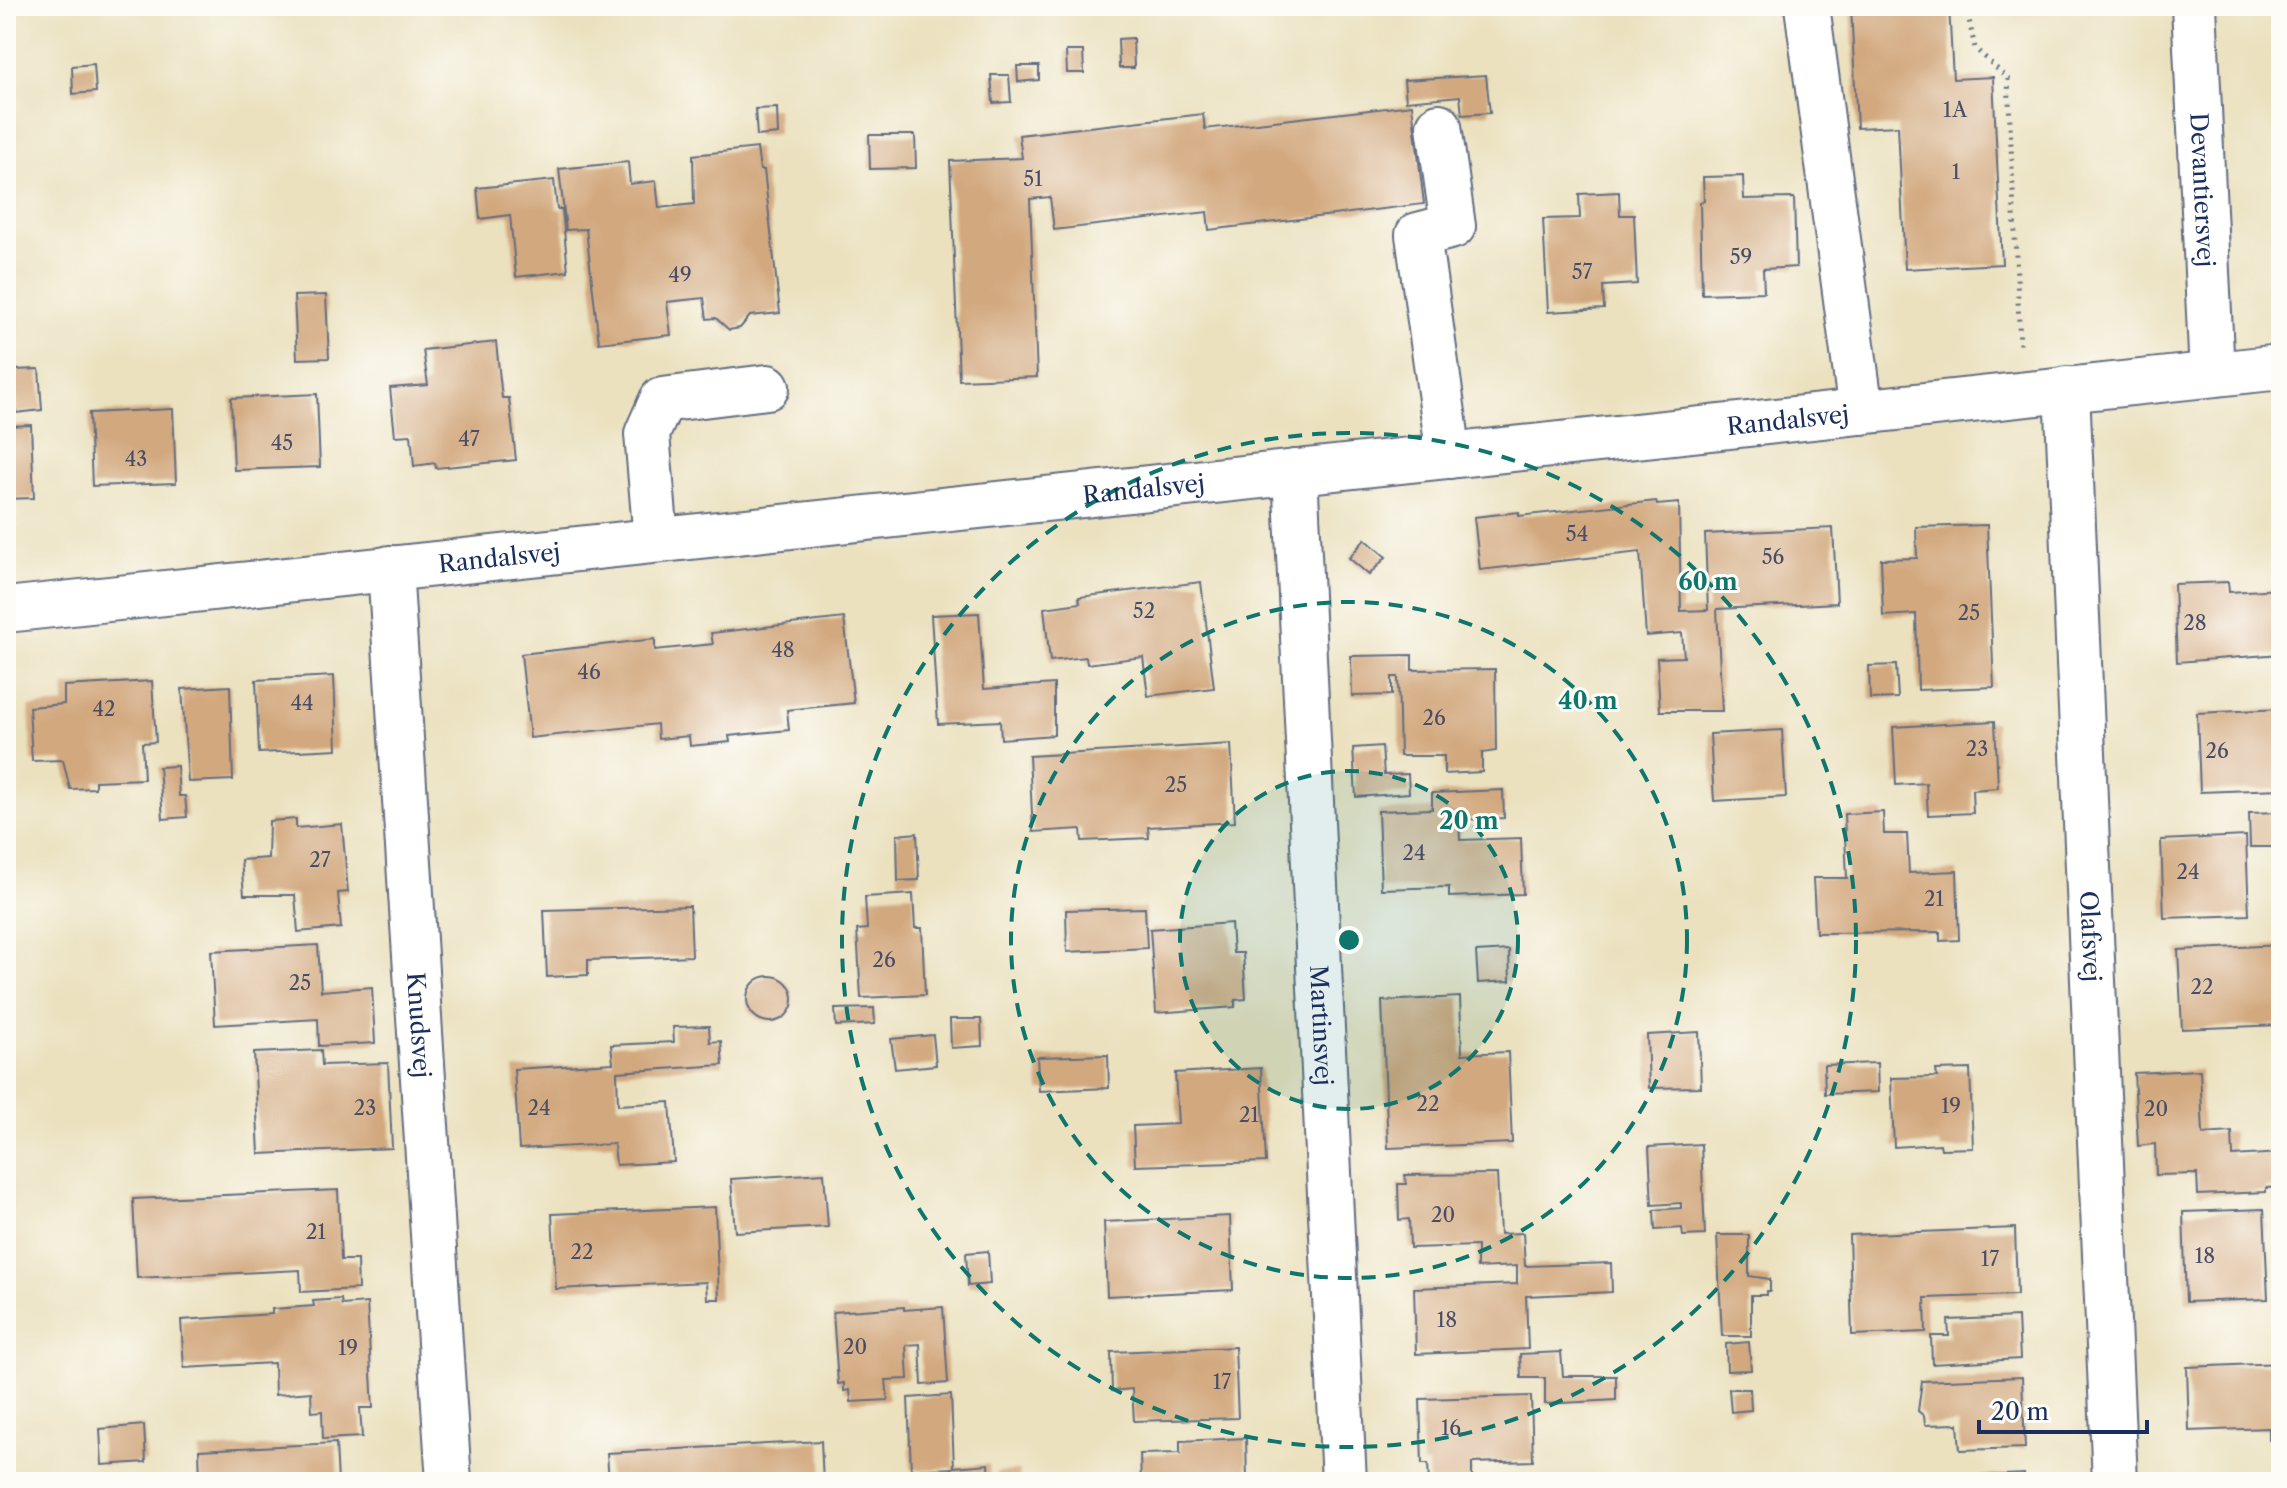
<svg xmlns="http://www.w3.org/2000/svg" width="2287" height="1488" font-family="'Libre Caslon Text',serif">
<rect width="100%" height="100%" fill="#fdfcf7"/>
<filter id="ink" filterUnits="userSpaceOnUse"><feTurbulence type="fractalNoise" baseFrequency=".0125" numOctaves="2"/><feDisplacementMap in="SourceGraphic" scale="16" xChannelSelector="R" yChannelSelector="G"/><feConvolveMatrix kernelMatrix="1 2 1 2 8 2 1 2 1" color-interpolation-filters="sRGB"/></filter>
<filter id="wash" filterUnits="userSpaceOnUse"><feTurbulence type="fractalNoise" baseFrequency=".006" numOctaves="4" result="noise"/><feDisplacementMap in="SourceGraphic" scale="32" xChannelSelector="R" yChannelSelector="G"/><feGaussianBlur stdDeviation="1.8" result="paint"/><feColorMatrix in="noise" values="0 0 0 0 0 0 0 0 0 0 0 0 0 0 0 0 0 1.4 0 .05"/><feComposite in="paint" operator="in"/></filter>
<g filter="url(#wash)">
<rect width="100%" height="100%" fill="#ebe1bf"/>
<g id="blocks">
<g fill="#d2a87e">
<path d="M1851 6H1949L1953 79 1993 77 2002 264 1905 269 1898 126 1857 128Z"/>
<path d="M1133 38 1134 68H1119L1118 39Z"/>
<path d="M1066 51H1083L1084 73H1067Z"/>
<path d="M94 64 96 92 73 94 72 66Z"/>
<path d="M1017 66H1039V80L1018 82Z"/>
<path d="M991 75H1009L1011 102 993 103Z"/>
<path d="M1486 75 1490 113 1462 115 1460 96 1406 101 1404 80Z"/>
<path d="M1412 105 1424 204 1209 230 1207 212 1054 230 1050 197 1030 199 1037 377 959 380 950 161 1022 158 1019 135 1203 114 1205 129Z"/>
<path d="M777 108 778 134 757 136 755 109Z"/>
<path d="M869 135H915L916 168 870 169Z"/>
<path d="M757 148 760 170H764L780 313 750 316 740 328 729 330 716 318 707 319 704 298 667 302 671 335 599 343 586 229 566 230 559 169 628 162 630 184 656 181 659 208 694 204 693 155Z"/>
<path d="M1743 176 1744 199 1794 198 1796 267 1763 269 1764 292 1702 294 1700 202 1704 201 1703 177Z"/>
<path d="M554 180 557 209H562L568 271 516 277 510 215 480 219 477 188Z"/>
<path d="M1619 192 1620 215H1634L1637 284 1603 286 1604 309 1548 312 1543 219 1580 218 1579 194Z"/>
<path d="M326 295 329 358 297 359 294 296Z"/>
<path d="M496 342 502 398H509L516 460 436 468 435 463 414 466 411 435 395 436 390 388 428 385 423 350Z"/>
<path d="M39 369 42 410 16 413 14 370Z"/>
<path d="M317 394 320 467 234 470 231 398Z"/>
<path d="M173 409 176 483 92 486 89 413Z"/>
<path d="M31 425 34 498 6 499V426Z"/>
<path d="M1656 501 1657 505 1679 503 1681 611 1708 610 1705 534 1833 528 1837 603 1717 609 1722 711H1660L1657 658 1684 657 1682 633 1646 636 1640 552 1480 570 1474 517 1519 512V516Z"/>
<path d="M1987 525 1994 687 1918 690 1916 614 1883 616 1881 559 1917 558 1916 527Z"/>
<path d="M1365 539 1386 557 1369 575 1349 558Z"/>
<path d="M1201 582 1214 688 1148 696 1143 657 1087 664 1086 657 1050 661 1044 608 1080 603 1079 597Z"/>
<path d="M2228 582 2229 592 2281 589V654L2177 662 2174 584Z"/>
<path d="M979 613 984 689 1054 684V735L1001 739 1000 721 938 724 931 615Z"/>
<path d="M844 618 854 703 787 710 789 730 729 736 730 742 690 746 689 736 658 739 657 724 530 738 521 654 655 639V650L713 644 711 633Z"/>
<path d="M1412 655V670L1495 669 1496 751 1482 753V772L1444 774V756H1400L1398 677H1392V695L1352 696 1351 656Z"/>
<path d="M1896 665 1898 698 1870 699 1869 666Z"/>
<path d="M334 676 337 749 259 753 256 680Z"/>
<path d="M152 681 156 742 142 743 144 779 95 781V788L70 789 63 760 32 761 29 707 64 704V686Z"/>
<path d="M230 686 233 780 188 782 182 689Z"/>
<path d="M2281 709V789L2200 792 2197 713Z"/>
<path d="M1995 721 1998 788 1972 790 1973 813 1928 815 1926 783 1896 785 1893 727Z"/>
<path d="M1782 730 1786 797 1714 801 1710 734Z"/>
<path d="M1231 744 1235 822 1148 827 1149 838 1082 841 1081 829 1033 832 1029 756Z"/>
<path d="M1382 746 1384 775 1408 774 1409 793 1356 797 1353 748Z"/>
<path d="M177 766 179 796H185L187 817 163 819 159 767Z"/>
<path d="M1503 790 1504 818 1459 820 1460 840 1521 838 1523 894 1449 897V887L1381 889 1378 811 1432 809V793Z"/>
<path d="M1883 812 1884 834H1907L1909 873 1957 871 1959 940 1940 941V932L1816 933 1813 878H1847L1844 814Z"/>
<path d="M2281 812V847H2250L2249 813Z"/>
<path d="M296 819V828L342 824 348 892 338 893 341 928 298 932 295 895H244L241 860 268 858 269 821Z"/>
<path d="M917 833 919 880 898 881 897 835Z"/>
<path d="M2246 836 2249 915 2164 918 2161 840Z"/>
<path d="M913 894 915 928H922L925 995 861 998 857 930 867 929 865 897Z"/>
<path d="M690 906 692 956 588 960V975L547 977 544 910Z"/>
<path d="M1145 908 1147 948 1067 952 1066 910Z"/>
<path d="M1231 923 1233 953H1243L1246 999 1235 1000V1007L1156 1013 1150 929Z"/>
<path d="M318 945 321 991 372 987 375 1043 319 1046 318 1019 215 1025 211 951Z"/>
<path d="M2281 945V1025L2182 1029 2178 950Z"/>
<path d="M1509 950 1510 981 1478 983 1476 952Z"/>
<circle cx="770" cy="999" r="23"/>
<path d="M1460 997 1462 1054 1508 1052 1512 1143 1388 1148 1382 1001Z"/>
<path d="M874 1008 875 1024 836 1026 835 1009Z"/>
<path d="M950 1019H981L982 1046 951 1048Z"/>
<path d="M709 1026 710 1042 721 1041 723 1065 617 1072 618 1105 670 1102 674 1162 616 1165 614 1144 519 1149 514 1069 613 1063 611 1045 674 1042 673 1027Z"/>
<path d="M1699 1032 1701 1087 1649 1088 1647 1035Z"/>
<path d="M933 1035 936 1065 895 1069 891 1039Z"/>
<path d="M321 1050 322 1065 388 1063 392 1148 259 1154 254 1053Z"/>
<path d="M1108 1055 1109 1088 1039 1091 1037 1057Z"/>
<path d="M1877 1063 1878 1092 1825 1094 1824 1065Z"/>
<path d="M1261 1068 1266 1162 1135 1166 1133 1126 1178 1124 1175 1073Z"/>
<path d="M1970 1069 1973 1148 1941 1149 1940 1144 1894 1147 1891 1078 1937 1077 1936 1070Z"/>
<path d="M2200 1070 2203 1134 2232 1132 2233 1156 2281 1153V1187L2266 1188V1192L2198 1195 2197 1174 2156 1175 2155 1144 2138 1146 2134 1073Z"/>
<path d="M1701 1144 1705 1235 1683 1236 1682 1228 1655 1230 1654 1210 1681 1208V1203L1652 1205 1649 1147Z"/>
<path d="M824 1173 828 1227 735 1232 731 1179Z"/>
<path d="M1497 1174 1500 1234 1523 1233 1525 1266 1611 1263 1612 1292 1526 1296 1528 1349 1416 1354 1414 1288 1517 1284V1266L1477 1268V1246L1410 1248 1409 1219 1399 1220 1398 1184H1406L1405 1175Z"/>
<path d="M338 1190 341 1260H357L358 1289 301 1292 300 1270 137 1278 133 1199Z"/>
<path d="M715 1207 719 1299H707L706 1282 556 1289 552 1214Z"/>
<path d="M2264 1209 2268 1299 2186 1302 2183 1212Z"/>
<path d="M1230 1216 1233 1290 1107 1296 1104 1222Z"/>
<path d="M2015 1228 2017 1295 1925 1298 1926 1332 1852 1335 1849 1235Z"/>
<path d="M1717 1235H1749V1276L1770 1279V1291H1766V1295H1751V1336H1722Z"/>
<path d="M988 1251 990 1284 968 1286 966 1253Z"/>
<path d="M341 1299 342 1305 367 1303 373 1408H360L362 1437 323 1439 322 1411 312 1412 311 1392 275 1395 274 1363 184 1368 181 1320 272 1314V1309L314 1306 313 1301Z"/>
<path d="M904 1307V1310L943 1307 948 1383 922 1385 920 1344 906 1345 908 1379 886 1380 888 1400 851 1402 850 1390 844 1391V1383L838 1384 833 1312Z"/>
<path d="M2018 1317 2020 1359 1932 1364 1931 1336H1949L1948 1320Z"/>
<path d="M1749 1342 1751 1370 1727 1371 1726 1344Z"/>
<path d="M1235 1347 1238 1418 1134 1421 1132 1389 1112 1391 1111 1352Z"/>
<path d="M1561 1352 1563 1376H1616V1400L1545 1404V1378H1521L1520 1354Z"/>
<path d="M2281 1363V1439L2269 1440V1428L2189 1431 2187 1367Z"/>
<path d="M2022 1377 2025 1448 1960 1450 1958 1424 1925 1425 1924 1416 1918 1411 1922 1381Z"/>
<path d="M1729 1389H1750L1751 1410 1731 1412Z"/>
<path d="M951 1395 954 1467 989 1464 990 1482H953L952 1468 911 1470 908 1398Z"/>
<path d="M1531 1396 1533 1461 1472 1463V1482H1429L1428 1464H1422L1420 1399Z"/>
<path d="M144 1425 146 1462 102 1465 100 1429Z"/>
<path d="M1246 1438 1247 1482H1141L1140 1454 1180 1453V1441Z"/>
<path d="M821 1441 823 1482H609L607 1453Z"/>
<path d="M336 1443 338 1482H200L199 1450Z"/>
<path d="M1019 1471 1020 1482H997L996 1472Z"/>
<path d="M2024 1474 2025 1482H1923V1479Z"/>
</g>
</g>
</g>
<g filter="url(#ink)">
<use href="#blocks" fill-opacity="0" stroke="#646d80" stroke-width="2"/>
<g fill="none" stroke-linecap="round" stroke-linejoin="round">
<g stroke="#646d80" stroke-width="48">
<g id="minor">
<path d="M1807 6 1861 412"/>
<path id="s1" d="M2194 6 2212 374"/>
<path d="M1439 126 1453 226 1418 235 1449 456"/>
<path id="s2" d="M2067 389 2115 1482"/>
<path id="s3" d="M1295 472 1344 1482"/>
<path d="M656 540 647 434 662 400 767 387"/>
<path id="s4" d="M390 568 449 1482"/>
<path id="s5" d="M6 610 2281 367"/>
</g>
</g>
<path stroke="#646d80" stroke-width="5" stroke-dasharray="2 6" stroke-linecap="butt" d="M1966 6 1975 48 2008 79 2020 345"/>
<use href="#minor" stroke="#fff" stroke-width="44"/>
</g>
</g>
<circle cx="1349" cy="940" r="169" fill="#0f766e" fill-opacity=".12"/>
<g fill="none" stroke="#0f766e" stroke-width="4" stroke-dasharray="14 10">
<circle cx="1349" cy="940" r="169"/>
<circle cx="1349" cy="940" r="338"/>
<circle cx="1349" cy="940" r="507"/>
</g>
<g text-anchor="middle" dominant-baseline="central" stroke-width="6" stroke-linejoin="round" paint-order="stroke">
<g font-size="20" fill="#494d66">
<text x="1955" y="110">1A</text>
<text x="1956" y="172">1</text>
<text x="1033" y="179">51</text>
<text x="1741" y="257">59</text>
<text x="1582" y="272">57</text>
<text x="680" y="275">49</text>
<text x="469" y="439">47</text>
<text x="282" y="443">45</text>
<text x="136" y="459">43</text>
<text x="1577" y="534">54</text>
<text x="1773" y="557">56</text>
<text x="1144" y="611">52</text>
<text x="1969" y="613">25</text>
<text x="2195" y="623">28</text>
<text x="783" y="650">48</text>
<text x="589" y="672">46</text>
<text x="302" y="703">44</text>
<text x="104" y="709">42</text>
<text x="1434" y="718">26</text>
<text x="1977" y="749">23</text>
<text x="2217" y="751">26</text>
<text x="1176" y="785">25</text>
<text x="1414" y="853">24</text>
<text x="320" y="860">27</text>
<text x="2188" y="872">24</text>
<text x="1934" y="899">21</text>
<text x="884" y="960">26</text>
<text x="300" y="983">25</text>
<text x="2202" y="987">22</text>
<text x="1428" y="1104">22</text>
<text x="1951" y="1106">19</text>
<text x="365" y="1108">23</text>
<text x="539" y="1108">24</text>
<text x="2156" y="1109">20</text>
<text x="1249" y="1115">21</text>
<text x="1443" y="1215">20</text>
<text x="316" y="1232">21</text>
<text x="582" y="1252">22</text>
<text x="2205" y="1256">18</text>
<text x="1990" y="1259">17</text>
<text x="1447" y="1320">18</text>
<text x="855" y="1347">20</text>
<text x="348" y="1348">19</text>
<text x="1222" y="1382">17</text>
<text x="1451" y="1428">16</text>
</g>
<g font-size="24" fill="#1b2f5e" stroke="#fdfcf7">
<text stroke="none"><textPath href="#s1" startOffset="184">Devantiersvej</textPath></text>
<text stroke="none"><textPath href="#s5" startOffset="1792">Randalsvej</textPath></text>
<text stroke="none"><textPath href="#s5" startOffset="1144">Randalsvej</textPath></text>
<text stroke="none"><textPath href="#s5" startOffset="496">Randalsvej</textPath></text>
<text stroke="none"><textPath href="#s2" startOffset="548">Olafsvej</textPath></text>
<text stroke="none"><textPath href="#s4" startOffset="458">Knudsvej</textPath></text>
<text stroke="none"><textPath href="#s3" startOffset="554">Martinsvej</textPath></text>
</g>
</g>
<circle cx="1349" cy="940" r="12" fill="#0f766e" stroke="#fdfcf7" stroke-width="4"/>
<g font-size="24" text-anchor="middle" font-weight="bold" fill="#0f766e" stroke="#fdfcf7" stroke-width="6" stroke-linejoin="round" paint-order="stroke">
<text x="1708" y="590">60 m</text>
<text x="1588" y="709">40 m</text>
<text x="1469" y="829">20 m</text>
</g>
<rect width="2287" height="1488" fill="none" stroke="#fdfcf7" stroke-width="32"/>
<path d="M1979 1420v12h168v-12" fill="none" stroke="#1b2f5e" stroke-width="4"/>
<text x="1991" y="1420" font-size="24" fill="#1b2f5e" stroke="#fdfcf7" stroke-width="6" paint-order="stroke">20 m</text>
</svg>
